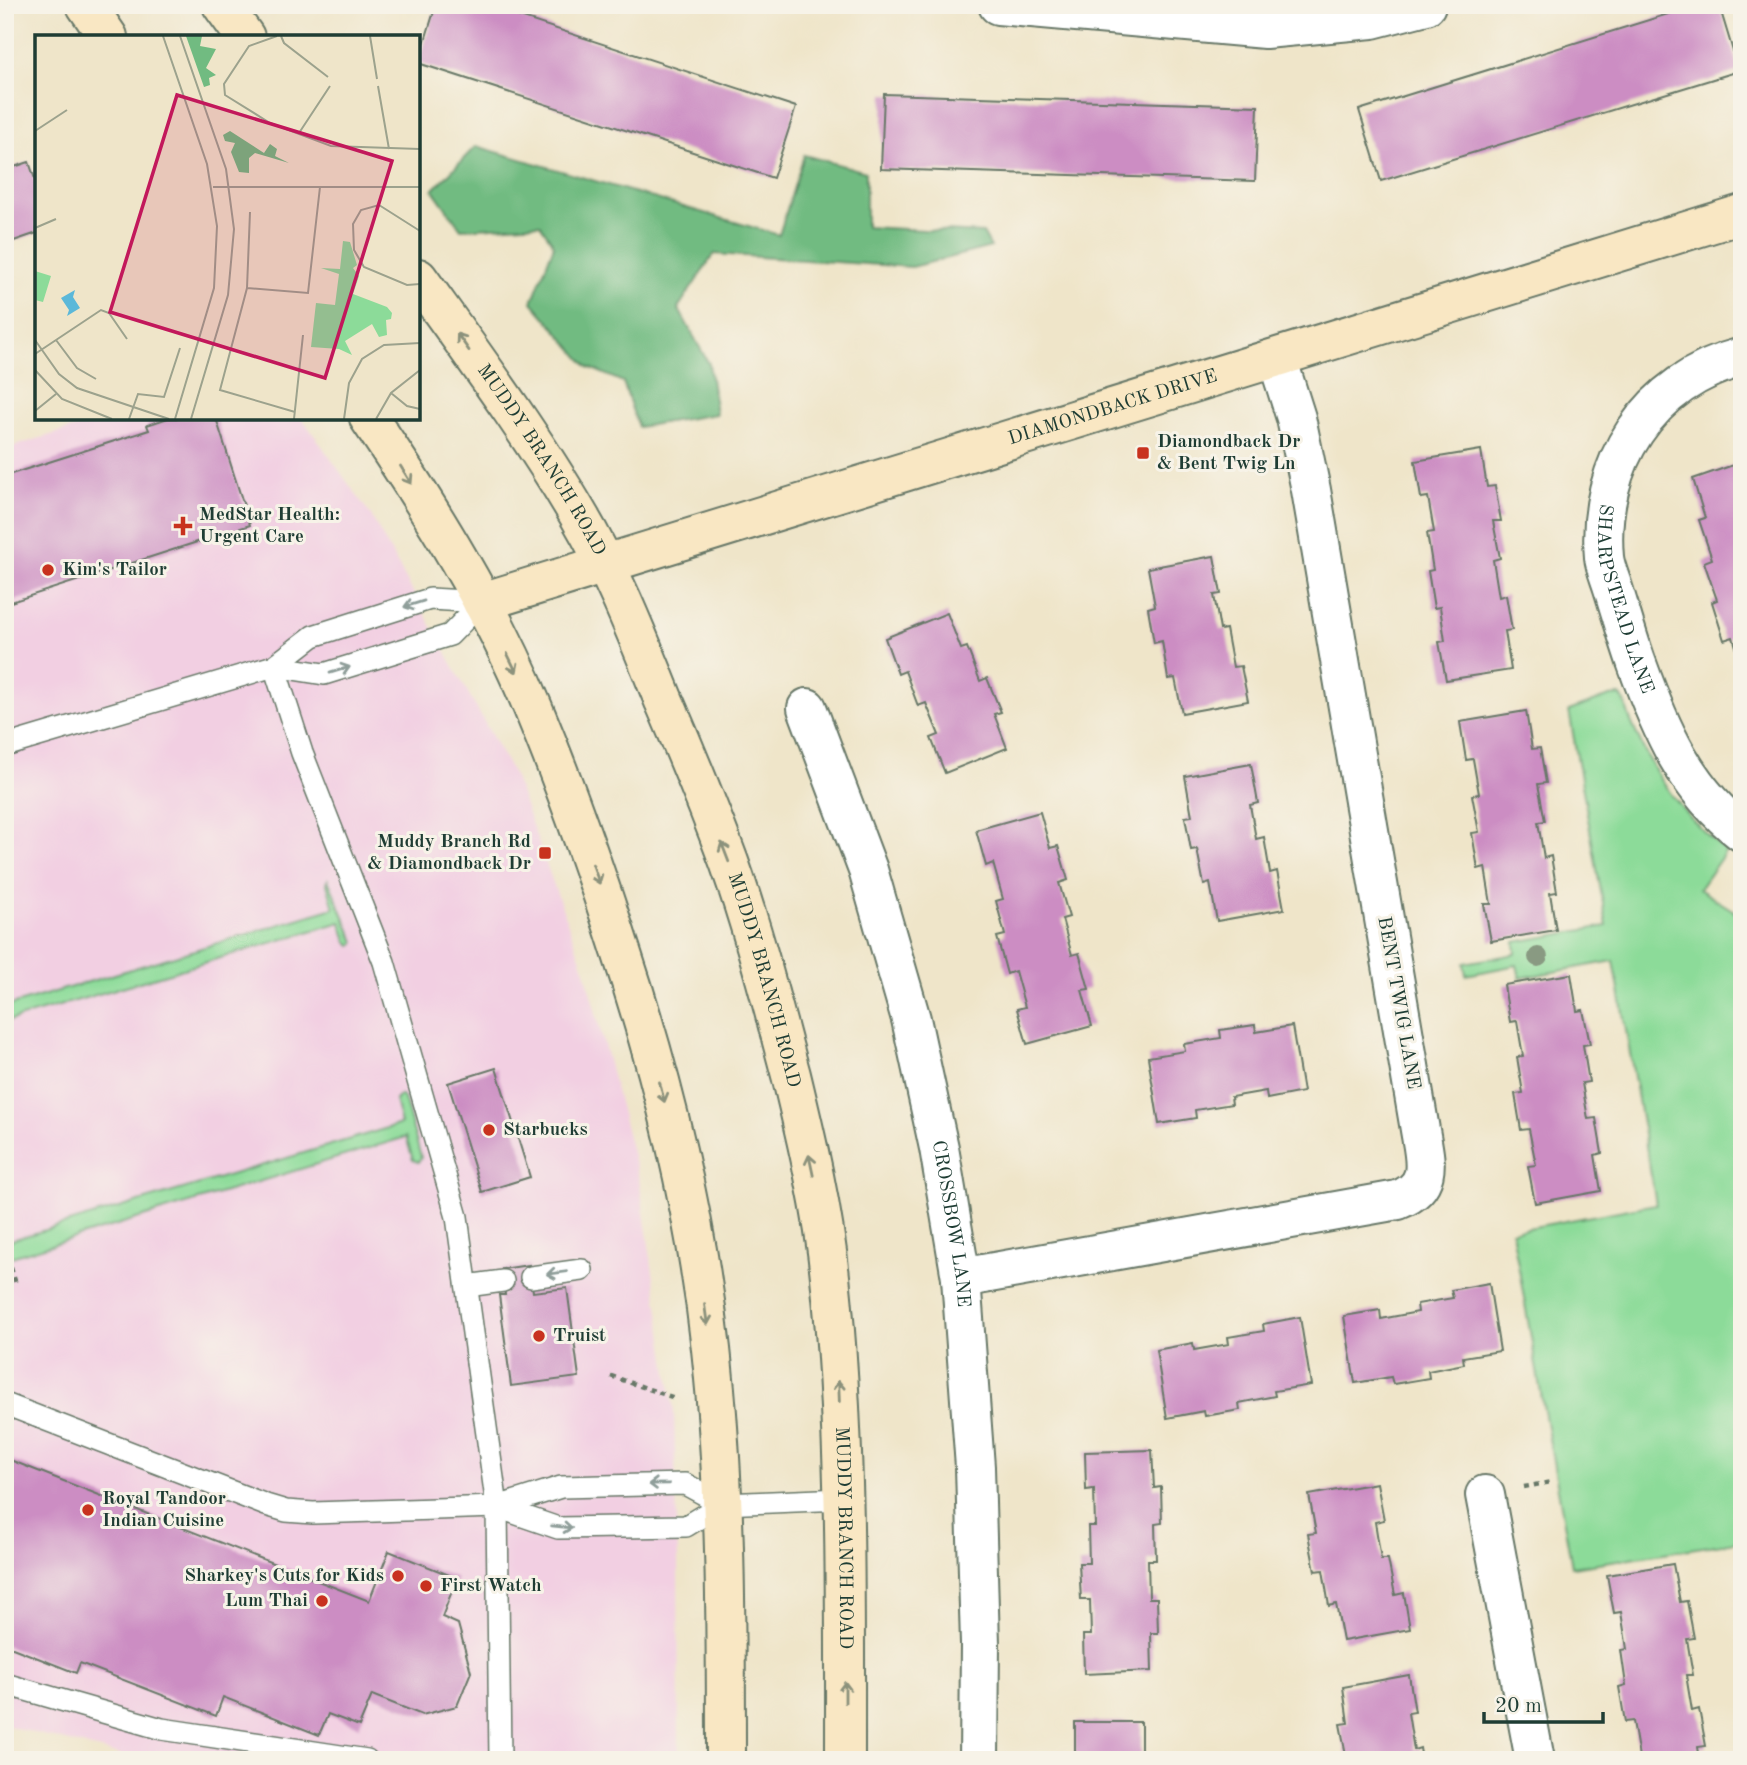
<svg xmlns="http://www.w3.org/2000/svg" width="1747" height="1765" font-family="'Old Standard TT',serif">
<rect width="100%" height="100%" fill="#f7f3e8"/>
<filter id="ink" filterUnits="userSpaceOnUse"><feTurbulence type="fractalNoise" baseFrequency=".0143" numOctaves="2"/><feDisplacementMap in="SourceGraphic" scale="14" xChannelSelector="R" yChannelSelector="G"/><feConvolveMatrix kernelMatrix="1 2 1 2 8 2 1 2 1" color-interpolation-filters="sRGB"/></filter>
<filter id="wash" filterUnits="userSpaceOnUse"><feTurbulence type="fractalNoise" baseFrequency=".00686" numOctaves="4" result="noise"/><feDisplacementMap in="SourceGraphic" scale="28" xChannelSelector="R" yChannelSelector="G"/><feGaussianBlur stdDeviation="1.57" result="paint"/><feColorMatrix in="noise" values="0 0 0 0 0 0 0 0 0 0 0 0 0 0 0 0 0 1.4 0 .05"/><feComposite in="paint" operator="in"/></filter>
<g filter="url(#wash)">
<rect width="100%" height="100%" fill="#efe5c9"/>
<path fill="#f2cfe2" d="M106 418H302L370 514 515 778 585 971 639 1179 674 1412 678 1562 679 1760H139L5 1725V449Z"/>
<g fill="#8cdb99" stroke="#568c66" stroke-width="2">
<path d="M1620 695C1626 701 1627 711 1630 719 1636 733 1642 747 1649 759 1668 795 1694 825 1726 851L1699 889 1742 916V1541L1572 1567 1512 1231 1656 1204 1614 961 1520 978 1517 965 1466 975 1464 963 1516 954 1515 942 1607 926 1569 711 1610 696Z"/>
<path d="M328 880 353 937 355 942 352 946 347 941 341 922 5 1022V1007L334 908 327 884Z"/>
<path d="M400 1095 404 1098 421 1157 418 1162 413 1160 406 1137 5 1259V1242L401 1124 395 1100Z"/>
</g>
<path fill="#71bb81" stroke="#487c5a" stroke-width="2" d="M476 146 779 235 804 155 866 172V227L983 233 991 247 912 267 714 254 678 308 709 364 716 414 638 427 623 382 588 367 532 302 554 245 540 224 461 229 433 190Z"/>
<g id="blocks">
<g fill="#cc8dc3">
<path d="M436 5H483L796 107 773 178 418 63Z"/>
<path d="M1697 5H1719L1739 71 1381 181 1359 110Z"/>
<path d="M884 94 1258 106 1255 181 881 169Z"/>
<path d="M29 162 37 185V233L5 244V170Z"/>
<path d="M168 418H216L250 525 5 604V476L149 430 147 425Z"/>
<path d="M1481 450 1487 487 1495 486 1501 521H1493L1500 558 1493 560 1499 597 1506 595 1512 630 1505 631 1511 670 1446 680 1439 642 1445 641 1440 607 1434 608 1428 571 1433 570 1427 533 1434 532 1428 497 1421 498 1415 461Z"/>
<path d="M1739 463 1742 470 1741 663 1733 637 1724 640 1712 602 1717 600 1704 562 1712 559 1699 520 1705 518 1693 479Z"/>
<path d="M1214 556 1221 594 1214 595 1220 630 1226 629 1233 667 1241 666 1248 701 1182 713 1175 678 1168 679 1162 641 1154 643 1148 608 1155 606 1148 568Z"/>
<path d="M947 613 961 649 967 647 980 681 987 678 1001 712 994 714 1007 748 945 773 931 738 939 735 926 703 918 706 905 671 898 674 885 638Z"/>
<path d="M1526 711 1532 749 1540 748 1546 783 1538 784 1545 821 1538 822 1544 858 1551 856 1557 892 1550 893 1556 930 1491 941 1484 904H1491L1485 867 1478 869 1472 833 1479 832 1472 795 1479 794 1473 759 1466 760 1460 722Z"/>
<path d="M1251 764 1258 803 1250 805 1256 839 1264 837 1270 873 1277 871 1284 909 1217 921 1210 883 1204 885 1197 849 1191 850 1185 817 1192 816 1185 776Z"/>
<path d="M1040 812 1050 848 1058 846 1068 880 1059 883 1069 917 1062 919 1072 955 1079 953 1089 989 1082 990 1092 1026 1027 1044 1017 1009 1025 1007 1015 971 1007 974 997 937 1005 935 996 901 1003 899 993 863 986 866 976 830Z"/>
<path d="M1571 974 1577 1011 1583 1010 1590 1044 1583 1045 1589 1082 1582 1083 1588 1119 1596 1118 1602 1153 1595 1155 1601 1191 1535 1203 1528 1166 1536 1165 1529 1129 1521 1130 1515 1094 1523 1093 1517 1057 1523 1056 1517 1021 1510 1022 1504 985Z"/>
<path d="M1255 1025 1256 1032 1292 1026 1303 1092 1267 1099 1266 1091 1231 1097 1232 1104 1195 1110 1196 1118 1159 1124 1148 1057 1185 1051 1184 1044 1221 1038 1220 1030Z"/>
<path d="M496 1068 530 1177 482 1192 448 1083Z"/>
<path d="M529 1265 533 1292 567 1288 579 1377 511 1386 499 1295H505L502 1269Z"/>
<path d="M1489 1283 1500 1351 1463 1357 1464 1364 1428 1371 1429 1378 1393 1384 1391 1377 1355 1383 1344 1316 1380 1310 1381 1319 1418 1312 1417 1304 1453 1298 1451 1290Z"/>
<path d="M1300 1317 1311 1385 1274 1391 1275 1396 1239 1403 1240 1410 1205 1416 1204 1411 1167 1418 1156 1350 1193 1343 1194 1350 1229 1344 1228 1337 1264 1331 1263 1324Z"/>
<path d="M1152 1450 1154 1488 1161 1487 1162 1523 1155 1524 1156 1560H1148L1149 1598H1157L1158 1633H1151L1152 1671 1084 1674 1083 1635H1091L1090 1600H1081L1079 1563H1089L1088 1526H1095L1094 1489 1086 1490 1085 1452Z"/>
<path d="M5 1458 369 1601 389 1551 457 1578 442 1617 458 1624 471 1672 457 1706 422 1715 372 1695 359 1726 328 1714 319 1735 223 1697 216 1716 80 1663 76 1673 5 1645Z"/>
<path d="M1377 1483 1384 1520 1375 1522 1381 1559H1388L1395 1595 1404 1593 1410 1629 1343 1641 1336 1604 1329 1606 1323 1570 1315 1571 1308 1534 1316 1533 1309 1495Z"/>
<path d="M1673 1564 1680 1602 1687 1601 1694 1638 1687 1639 1693 1675H1686L1692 1711 1699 1709 1706 1746 1698 1747 1700 1760H1629L1639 1757 1633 1721 1625 1722 1619 1687 1626 1685 1621 1650 1627 1649 1621 1612 1614 1613 1607 1575Z"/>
<path d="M1409 1675 1415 1712 1408 1713 1414 1750 1420 1748 1422 1760H1347L1340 1724 1348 1723 1343 1687Z"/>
<path d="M1075 1722H1141V1760L1075 1759Z"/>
</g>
</g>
</g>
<g filter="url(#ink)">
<use href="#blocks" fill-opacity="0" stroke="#687868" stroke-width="2"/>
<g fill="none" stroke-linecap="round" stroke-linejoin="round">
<g stroke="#687868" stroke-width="24">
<g id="lane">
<path d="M274 666 302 753 384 962 457 1217 497 1507 500 1760"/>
<path d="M274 666 324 674 450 635 482 602"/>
<path d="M5 746 274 666 313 636 430 599 482 602"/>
<path d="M531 1277 582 1270"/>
<path d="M467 1286 503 1281"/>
<path d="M5 1404 266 1505 286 1511 313 1513 497 1507 561 1487 685 1484 722 1504"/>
<path d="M497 1507 558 1528 686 1526 722 1504 843 1499"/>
<path d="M5 1684 162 1729 367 1760"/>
</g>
</g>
<g stroke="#687868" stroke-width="42">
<g id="street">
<path d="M998 5 1265 29 1372 19 1426 5"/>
<path id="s1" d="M1742 357C1649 381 1596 464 1604 557 1605 567 1610 578 1613 588 1621 613 1628 639 1637 664 1660 728 1686 789 1742 832"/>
<path id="s2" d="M807 708 868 870 911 1019 939 1148 961 1278 975 1467 980 1644 979 1760"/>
<path d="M961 1278 1398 1200C1434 1186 1425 1160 1420 1130L1311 490 1296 418 1277 358"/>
<path d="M1485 1495 1535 1760"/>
</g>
</g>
<g stroke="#687868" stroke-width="42">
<g id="secondary">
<path d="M86 5 108 37"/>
<path d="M222 5 245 37"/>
<path id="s3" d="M418 278C473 355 530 432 578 514 613 573 638 637 664 701 687 754 709 808 729 862 754 932 772 1004 791 1075 807 1141 823 1209 830 1277 847 1437 845 1599 845 1760"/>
<path d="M369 418C431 510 491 606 533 708 566 787 594 867 620 948 663 1078 696 1212 711 1349 726 1485 726 1623 726 1760"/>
<path id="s4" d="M482 602 1742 214"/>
</g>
</g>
<g stroke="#687868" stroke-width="4.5" stroke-dasharray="5 5" stroke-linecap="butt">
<path d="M8 1258 16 1284"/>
<path d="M611 1376 675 1398"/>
<path d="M1524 1487 1551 1482"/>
</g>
<use href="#lane" stroke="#fff" stroke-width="21"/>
<use href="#street" stroke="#fff" stroke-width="38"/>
<use href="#secondary" stroke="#f9e7c3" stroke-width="38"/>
</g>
<circle fill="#899a82" cx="1538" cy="957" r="10"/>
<defs><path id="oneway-shaft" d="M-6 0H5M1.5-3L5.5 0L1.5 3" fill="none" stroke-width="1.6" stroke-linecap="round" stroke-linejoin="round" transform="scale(1.75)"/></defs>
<g stroke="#8c927c">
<use href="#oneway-shaft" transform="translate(463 342) rotate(-125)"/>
<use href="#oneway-shaft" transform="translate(406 475) rotate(58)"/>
<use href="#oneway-shaft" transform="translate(512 663) rotate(64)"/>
<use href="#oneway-shaft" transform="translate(725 852) rotate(-111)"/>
<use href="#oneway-shaft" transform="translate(596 874) rotate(70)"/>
<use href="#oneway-shaft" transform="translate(662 1092) rotate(76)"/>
<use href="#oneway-shaft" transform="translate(811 1165) rotate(-102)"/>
<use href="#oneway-shaft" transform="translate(706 1315) rotate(82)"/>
<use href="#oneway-shaft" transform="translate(839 1391) rotate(-92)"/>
<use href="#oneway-shaft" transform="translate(845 1692) rotate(-90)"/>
</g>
<g stroke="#8f9e9a">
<use href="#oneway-shaft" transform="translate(414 604) rotate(163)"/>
<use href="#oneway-shaft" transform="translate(340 670) rotate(-17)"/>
<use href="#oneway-shaft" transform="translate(557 1273) rotate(172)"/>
<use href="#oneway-shaft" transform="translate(659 1484) rotate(179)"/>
<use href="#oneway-shaft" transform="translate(562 1527) rotate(6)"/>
</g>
</g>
<g fill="#c8321e" stroke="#f7f3e8" stroke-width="2.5">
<rect x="1136" y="446" width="14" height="14" rx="3.5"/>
<path d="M179.5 515.5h7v7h7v7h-7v7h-7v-7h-7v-7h7z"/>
<circle cx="48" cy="570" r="7"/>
<rect x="538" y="846" width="14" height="14" rx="3.5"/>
<circle cx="489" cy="1130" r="7"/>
<circle cx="539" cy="1336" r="7"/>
<circle cx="88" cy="1510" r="7"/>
<circle cx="398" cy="1576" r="7"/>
<circle cx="426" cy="1586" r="7"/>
<circle cx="322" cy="1601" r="7"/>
</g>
<g text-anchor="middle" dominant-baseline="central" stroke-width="6" stroke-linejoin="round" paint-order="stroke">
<g font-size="19" fill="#1f3d34" stroke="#f7f3e8">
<text stroke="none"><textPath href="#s4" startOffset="660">DIAMONDBACK DRIVE</textPath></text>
<text stroke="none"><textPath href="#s3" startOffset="220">MUDDY BRANCH ROAD</textPath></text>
<text stroke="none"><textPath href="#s1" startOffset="310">SHARPSTEAD LANE</textPath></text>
<text stroke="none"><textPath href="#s3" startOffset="788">MUDDY BRANCH ROAD</textPath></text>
<text transform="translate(1398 1003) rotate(80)">BENT TWIG LANE</text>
<text stroke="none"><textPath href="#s2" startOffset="537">CROSSBOW LANE</textPath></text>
<text stroke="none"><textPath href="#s3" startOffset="1354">MUDDY BRANCH ROAD</textPath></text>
</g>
<g font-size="19" font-weight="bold" fill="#1f3d34" stroke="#f7f3e8" text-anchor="start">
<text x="1157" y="442">Diamondback Dr<tspan x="1157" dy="22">&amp; Bent Twig Ln</tspan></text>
<text x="199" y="515">MedStar Health:<tspan x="199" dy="22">Urgent Care</tspan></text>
<text x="62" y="570">Kim's Tailor</text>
<text x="531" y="842" text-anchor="end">Muddy Branch Rd<tspan x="531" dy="22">&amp; Diamondback Dr</tspan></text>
<text x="503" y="1130">Starbucks</text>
<text x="553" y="1336">Truist</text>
<text x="102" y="1499">Royal Tandoor<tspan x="102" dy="22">Indian Cuisine</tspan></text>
<text x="384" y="1576" text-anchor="end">Sharkey's Cuts for Kids</text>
<text x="440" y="1586">First Watch</text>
<text x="308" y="1601" text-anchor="end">Lum Thai</text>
</g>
</g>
<g transform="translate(35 35)">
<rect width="385" height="385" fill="#efe5c9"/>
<path d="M308 206 315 207 322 230 318 233 324 241 318 259 352 272 357 278 356 284 351 285 352 300 344 302 337 289 310 306 317 320 304 314 276 312 281 268 300 270 304 239 286 233 305 234ZM0 236 16 241 8 267 0 265Z" fill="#8cdb99"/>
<path d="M151 1H167L165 11 181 14 171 33 181 40 174 43 175 50 169 52ZM195 96 229 118 235 109 242 114 240 121 254 128 220 118 214 123V138L204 137 196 117 200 108 190 106 188 100Z" fill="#71bb81"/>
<path d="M40 255 38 262 45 273 32 281 34 275 26 263Z" fill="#5bb8d9"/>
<path fill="none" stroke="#9ca28d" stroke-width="2" d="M128 1 172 129 182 191 179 253 140 384M145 1 191 134 199 194 193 260 156 384M242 1 214 11 189 49 190 60 235 88 296 111 385 114M246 1 249 8 293 42M335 1 342 44M343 51 354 114M0 96 32 75M264 98 295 51M178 152H385M215 177 212 253 185 355 260 377M0 193 21 184M385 196 344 170 326 175 318 189 319 215 329 232 372 250 385 249M212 253 273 258 285 152M0 305 24 339 42 353 134 384M21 305 42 333 61 344M0 319 66 275 74 278 92 304M0 335 27 364 77 384M356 358 372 371 385 374M0 376 21 359M94 384 103 359 129 362 145 313M259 384 268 300M309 384 314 348 327 324 349 310 385 308M341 384 356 358 385 335"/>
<path fill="#c2185b" fill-opacity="0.15" stroke="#c2185b" stroke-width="3.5" d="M142 60 357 126 290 343 75 277Z"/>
<rect width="385" height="385" fill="none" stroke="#1f3d34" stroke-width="3.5"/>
</g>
<rect width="1747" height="1765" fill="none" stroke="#f7f3e8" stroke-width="28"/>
<path d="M1484 1712v10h119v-10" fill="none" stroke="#1f3d34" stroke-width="3.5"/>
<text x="1495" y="1712" font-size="21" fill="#1f3d34" stroke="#f7f3e8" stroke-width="5" paint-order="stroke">20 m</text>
</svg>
